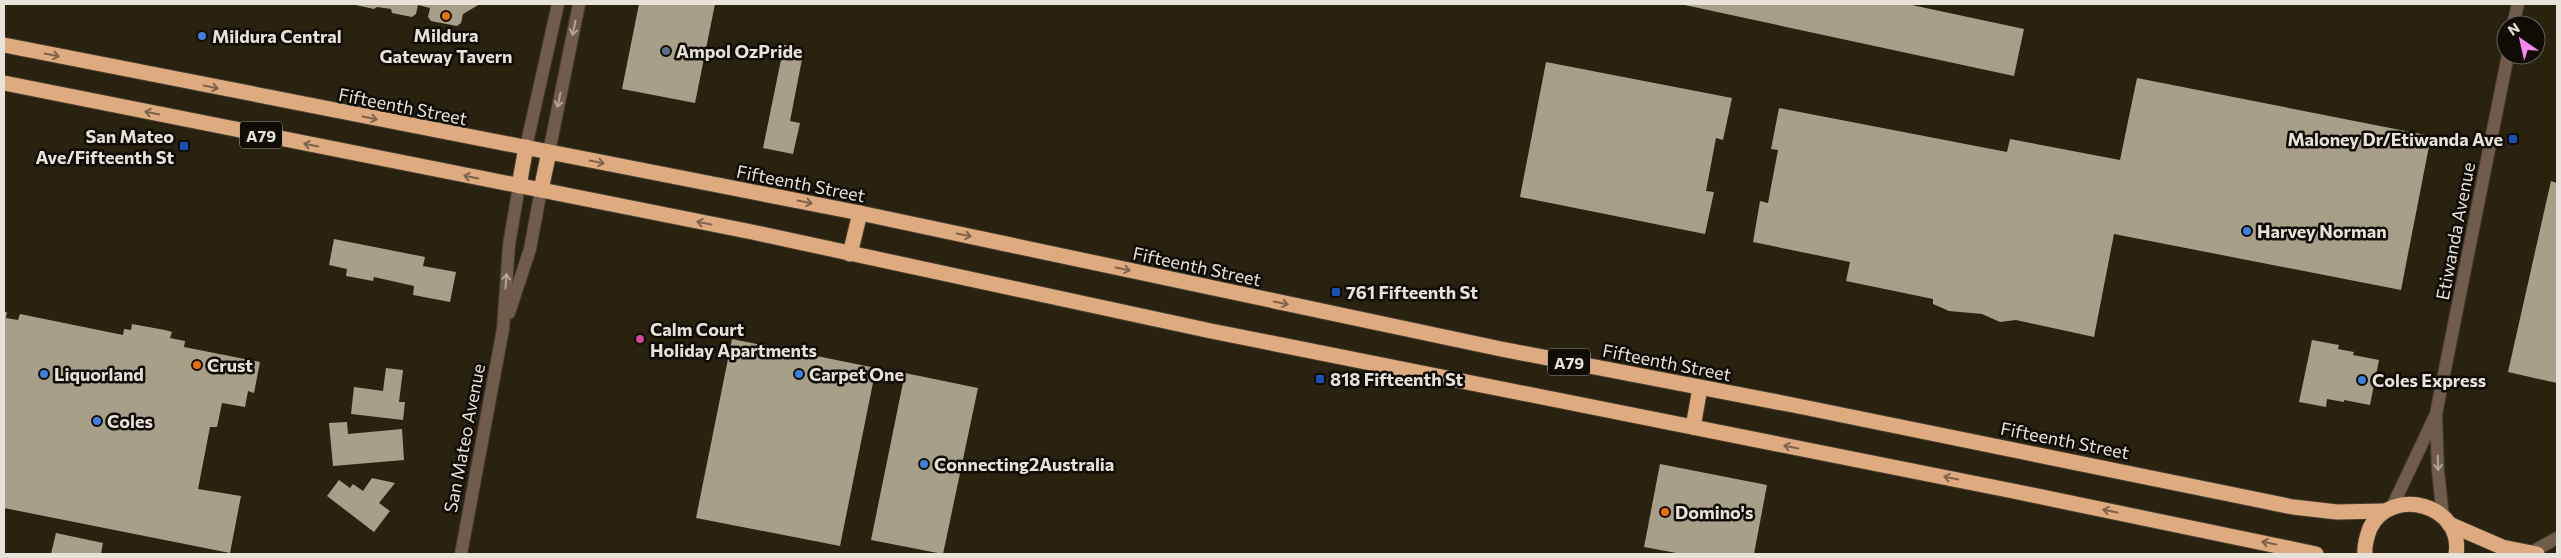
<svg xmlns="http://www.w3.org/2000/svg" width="2561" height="558" font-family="Commissioner,sans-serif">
<rect width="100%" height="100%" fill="#29220f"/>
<g fill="#a89f89">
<path d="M351 4H480L463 14 461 23 457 26 431 21 428 17 430 8 418 5 416 14 412 17 392 13 391 9 377 7 374 9Z"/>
<path d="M639 4H715L695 103 622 89Z"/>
<path d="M1680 4H1907L2024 29 2014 76Z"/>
<path d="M784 45 804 49 790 121 800 123 793 154 763 148Z"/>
<path d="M1546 62 1732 98 1723 140 1716 138 1706 191 1714 192 1705 234 1520 197Z"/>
<path d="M2137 78 2431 136 2401 290 2114 234 2094 337 2016 320 2000 322 1982 314 1949 311 1933 304V299L1846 281 1850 262 1753 242 1760 201 1768 203 1778 150 1771 149 1779 108 2007 152 2010 139 2120 160Z"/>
<path d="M2551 181 2557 183V383L2508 372Z"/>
<path d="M334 239 425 257 423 266 456 272 450 302 413 295 414 286 374 277 373 281 346 276 347 269 329 265Z"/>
<path d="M4 312H7L6 318 18 320 20 314 123 335 124 329 131 330 132 324 165 330 172 332 170 338 185 341 184 347 260 362 254 393 248 391 245 407 222 403 217 427H210L198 489 241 496 230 553 4 508Z"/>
<path d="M732 339 876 368 840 546 696 518Z"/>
<path d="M2312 340 2339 345 2338 349 2354 352 2353 355 2379 360 2370 405 2344 400V402L2327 399 2326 407 2299 402Z"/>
<path d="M386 368 403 370 399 402H405L403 420 351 414 354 387 383 391Z"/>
<path d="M905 373 978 388 943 554 871 540Z"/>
<path d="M347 422 348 434 402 429 404 460 333 466 329 423Z"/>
<path d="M1660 464 1767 485 1754 554H1682L1644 547Z"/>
<path d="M372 478 395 483 379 503 390 511 374 532 327 496 339 480 350 488 353 484 363 491Z"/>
<path d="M56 533 103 543 101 554H51Z"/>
</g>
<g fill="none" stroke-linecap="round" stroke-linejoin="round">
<g stroke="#443d2b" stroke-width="14">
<g id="minor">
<path d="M2513 25 2518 4"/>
<path d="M526 147 558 4"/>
<path d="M549 152 579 4"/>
<path d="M509 313 530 249 541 190"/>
<path d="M2436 416 2438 471 2443 517"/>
<path d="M2392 507 2436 414 2508 55"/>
<path d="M2530 553 2557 538"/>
<path d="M461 554 503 329 509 245 519 186"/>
</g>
</g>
<g stroke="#443d2b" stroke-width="17">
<g id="highway">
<path d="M4 45 860 213 1501 349 1793 405 2293 507 2337 512 2384 511"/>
<path d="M4 83 752 232 1211 331 2013 491 2316 554"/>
<path d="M519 186 526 147"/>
<path d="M541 190 549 152"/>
<path d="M850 254 860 213"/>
<path d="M1693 427 1700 388"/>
<path d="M2449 524 2502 547 2537 554"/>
<path d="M2365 554C2364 545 2367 536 2370 528 2392 485 2464 505 2456 554"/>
</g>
</g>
<use href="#minor" stroke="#705c4b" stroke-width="12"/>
<use href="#highway" stroke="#deaa80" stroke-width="15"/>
</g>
<defs><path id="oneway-shaft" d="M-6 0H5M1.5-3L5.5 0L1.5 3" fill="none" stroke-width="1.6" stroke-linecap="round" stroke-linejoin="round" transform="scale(1.25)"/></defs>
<g stroke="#b2a699">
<use href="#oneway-shaft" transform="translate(574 28) rotate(102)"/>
<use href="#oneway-shaft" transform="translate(559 100) rotate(102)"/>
<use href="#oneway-shaft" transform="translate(506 281) rotate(-86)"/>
<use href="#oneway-shaft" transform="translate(2438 463) rotate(88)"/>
</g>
<g stroke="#816349">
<use href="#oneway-shaft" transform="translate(52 55) rotate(11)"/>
<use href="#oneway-shaft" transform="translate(211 87) rotate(11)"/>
<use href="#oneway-shaft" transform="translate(152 113) rotate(-169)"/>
<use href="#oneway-shaft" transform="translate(370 118) rotate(11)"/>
<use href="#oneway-shaft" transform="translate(311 145) rotate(-169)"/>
<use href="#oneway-shaft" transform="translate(597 162) rotate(11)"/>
<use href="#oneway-shaft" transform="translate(471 177) rotate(-169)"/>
<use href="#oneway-shaft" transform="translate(805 202) rotate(11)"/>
<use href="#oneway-shaft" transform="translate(704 223) rotate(-169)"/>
<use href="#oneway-shaft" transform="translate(964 235) rotate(12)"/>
<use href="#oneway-shaft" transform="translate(1123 269) rotate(12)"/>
<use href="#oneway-shaft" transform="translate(1281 303) rotate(12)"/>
<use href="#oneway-shaft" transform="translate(1791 447) rotate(-169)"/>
<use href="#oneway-shaft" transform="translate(1951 478) rotate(-169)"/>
<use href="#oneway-shaft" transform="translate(2110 511) rotate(-168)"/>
<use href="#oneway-shaft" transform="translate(2269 543) rotate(-168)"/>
</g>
<g fill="#e8710a" stroke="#0f0c05" stroke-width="2">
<circle cx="446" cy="16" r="5"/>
<circle cx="197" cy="365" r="5"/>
<circle cx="1665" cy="512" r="5"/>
</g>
<g fill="#3f7fe0" stroke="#0f0c05" stroke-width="2">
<circle cx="202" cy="36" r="5"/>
<circle cx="2247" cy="231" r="5"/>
<circle cx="44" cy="374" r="5"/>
<circle cx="799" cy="374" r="5"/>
<circle cx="2362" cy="380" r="5"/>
<circle cx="97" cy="421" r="5"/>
<circle cx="924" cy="464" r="5"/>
</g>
<circle fill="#5c6f8a" stroke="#0f0c05" stroke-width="2" cx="666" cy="51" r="5"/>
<g fill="#1a4fb4" stroke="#0f0c05" stroke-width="2">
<rect x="2508" y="134" width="10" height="10" rx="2.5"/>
<rect x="179" y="141" width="10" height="10" rx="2.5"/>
<rect x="1331" y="287" width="10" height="10" rx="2.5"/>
<rect x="1315" y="374" width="10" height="10" rx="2.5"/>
</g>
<circle fill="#d1479c" stroke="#0f0c05" stroke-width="2" cx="640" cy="339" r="5"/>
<g text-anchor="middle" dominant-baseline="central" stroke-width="5" stroke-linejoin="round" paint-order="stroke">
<g fill="#0f0c05" stroke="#a7a299" stroke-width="1">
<rect x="240" y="121.5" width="42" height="27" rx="4"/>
<rect x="1548" y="348.5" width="42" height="27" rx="4"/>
</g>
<g font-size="16" font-weight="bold" fill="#e8e3d8">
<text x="261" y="135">A79</text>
<text x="1569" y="362">A79</text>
</g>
<g font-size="18" font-weight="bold" fill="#e8e3d8" stroke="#0f0c05" text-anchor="start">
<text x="446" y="35" text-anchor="middle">Mildura<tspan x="446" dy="21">Gateway Tavern</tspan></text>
<text x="212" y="36">Mildura Central</text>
<text x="676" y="51">Ampol OzPride</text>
<text x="174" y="136" text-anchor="end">San Mateo<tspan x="174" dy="21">Ave/Fifteenth St</tspan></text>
<text x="2503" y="139" text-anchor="end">Maloney Dr/Etiwanda Ave</text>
<text x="2257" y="231">Harvey Norman</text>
<text x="1346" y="292">761 Fifteenth St</text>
<text x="650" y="329">Calm Court<tspan x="650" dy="21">Holiday Apartments</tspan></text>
<text x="207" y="365">Crust</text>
<text x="54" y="374">Liquorland</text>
<text x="809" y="374">Carpet One</text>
<text x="1330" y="379">818 Fifteenth St</text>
<text x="2372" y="380">Coles Express</text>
<text x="107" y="421">Coles</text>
<text x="934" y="464">Connecting2Australia</text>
<text x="1675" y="512">Domino's</text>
</g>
<g font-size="18" fill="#e8e3d8" stroke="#0f0c05">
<text transform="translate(403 106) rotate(11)">Fifteenth Street</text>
<text transform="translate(801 183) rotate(11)">Fifteenth Street</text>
<text transform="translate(2455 231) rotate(-79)">Etiwanda Avenue</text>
<text transform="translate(1197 266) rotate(12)">Fifteenth Street</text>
<text transform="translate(1667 362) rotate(11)">Fifteenth Street</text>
<text transform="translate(464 438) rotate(-79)">San Mateo Avenue</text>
<text transform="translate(2065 440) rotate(11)">Fifteenth Street</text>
</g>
</g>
<rect width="2561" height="558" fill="none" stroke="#e8e3d8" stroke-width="10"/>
<g transform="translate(2521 40) rotate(326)"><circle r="24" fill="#0f0c05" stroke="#666259"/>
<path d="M0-4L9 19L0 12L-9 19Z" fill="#f489f0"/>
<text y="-8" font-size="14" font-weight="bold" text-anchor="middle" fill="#e8e3d8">N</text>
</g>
</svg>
